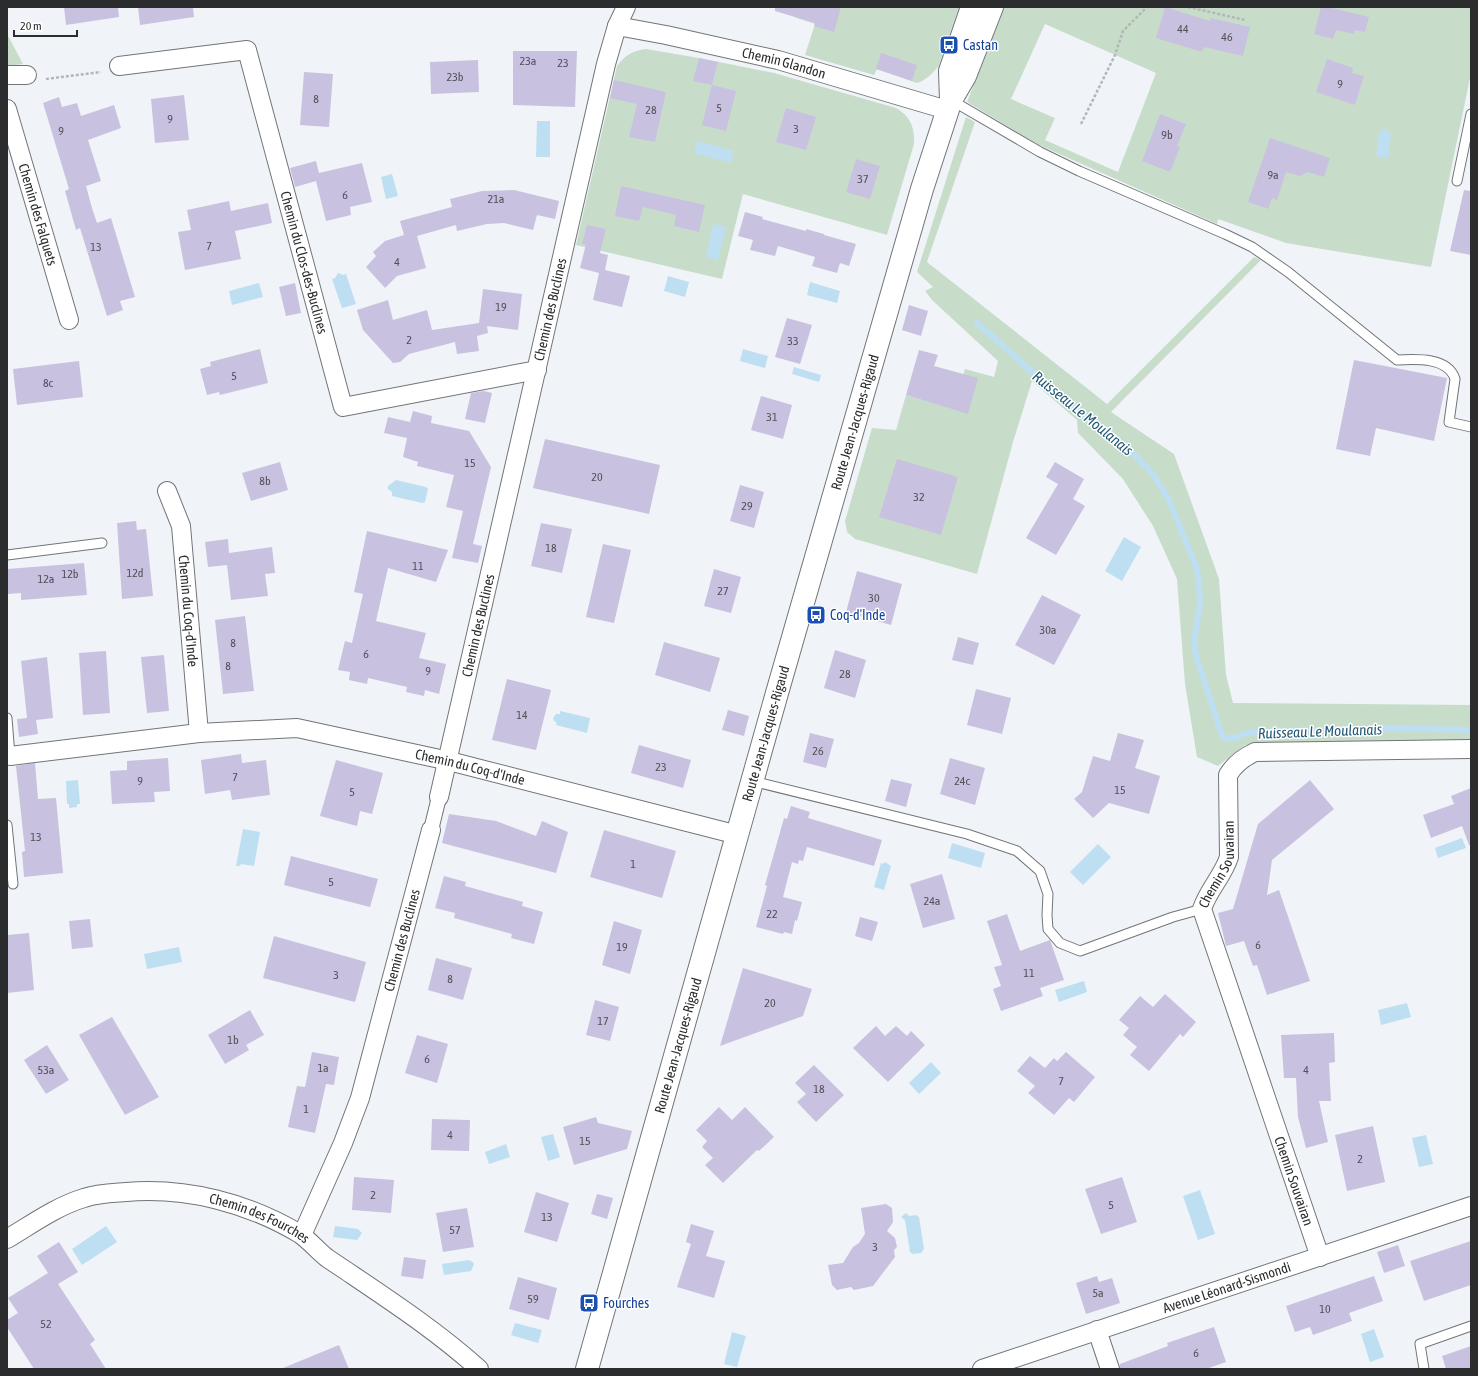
<svg xmlns="http://www.w3.org/2000/svg" width="1478" height="1376" font-family="'Asap Condensed',sans-serif">
<rect width="100%" height="100%" fill="#f0f4f8"/>
<g fill="#c7ddca" fill-rule="evenodd">
<path d="M797 7H959L938 67C932 74 926 80 917 83L877 69 874 75 805 55 815 24 794 17Z"/>
<path d="M1004 7H1471V73L1431 267 1286 243 1218 219 1217 224 1039 145 967 102ZM1045 24 1156 73 1118 172 1045 140 1055 118 1011 99Z"/>
<path d="M7 34 23 64 7 66Z"/>
<path d="M646 49 699 58 774 73 896 108C910 116 915 127 914 144L887 235 743 194 722 279 576 245 617 66C625 55 632 51 646 49Z"/>
<path d="M966 117 975 122 927 262 1107 404 1254 257 1261 260 1111 412 1174 454 1219 579 1226 675 1233 703 1471 705V741L1245 745 1218 766 1197 757 1185 684 1177 579 1153 526 1123 479 1078 433 1077 420 1032 381 1013 442 977 574 855 539 847 532 845 521 872 428 896 430 906 395 953 409 965 369 994 377 998 361 932 300 925 291 933 287 917 272Z"/>
</g>
<g fill="#bedef2">
<path d="M537 121H550V157H536Z"/>
<path d="M1385 128 1391 134 1388 159 1376 156 1379 133Z"/>
<path d="M697 141 734 151 731 163 694 153Z"/>
<path d="M392 174 398 196 386 199 381 177Z"/>
<path d="M713 224 726 227 718 260 706 257Z"/>
<path d="M338 273 343 275 346 274 356 304 342 308 332 279 335 278Z"/>
<path d="M668 276 689 282 685 297 664 291Z"/>
<path d="M810 282 840 291 837 303 807 295Z"/>
<path d="M259 283 263 297 232 305 229 291Z"/>
<path d="M743 349 768 356 765 368 740 361Z"/>
<path d="M794 367 821 375 819 382 792 374Z"/>
<path d="M396 480 426 487 428 489 425 502 422 503 392 496V492L388 489V486Z"/>
<path d="M1124 537 1141 547 1122 581 1105 571Z"/>
<path d="M560 711 590 718 587 733 556 725 557 723 554 721 553 718 556 714H560Z"/>
<path d="M78 780 80 804H77V807L69 808V804H67L66 781Z"/>
<path d="M243 829 260 832 254 866 241 864 240 866H236Z"/>
<path d="M1462 838 1466 848 1438 858 1435 848Z"/>
<path d="M952 843 985 853 981 868 948 858Z"/>
<path d="M1098 844 1111 857 1083 885 1070 872Z"/>
<path d="M885 862 891 866 884 890 874 887 881 863 883 864Z"/>
<path d="M179 947 182 962 147 969 144 954Z"/>
<path d="M1084 981 1087 992 1059 1002 1055 990Z"/>
<path d="M1407 1003 1411 1017 1381 1025 1378 1010Z"/>
<path d="M931 1062 941 1073 919 1094 909 1083Z"/>
<path d="M553 1134 560 1157 548 1161 541 1137Z"/>
<path d="M1426 1135 1433 1164 1419 1167 1412 1138Z"/>
<path d="M506 1144 510 1157 489 1164 485 1152Z"/>
<path d="M1200 1190 1215 1234 1198 1240 1183 1196Z"/>
<path d="M906 1213 909 1216 916 1215 919 1217 924 1249 921 1253 913 1254 910 1252 905 1220 901 1217Z"/>
<path d="M106 1226 117 1242 82 1265 72 1249Z"/>
<path d="M335 1226 358 1229 362 1233 360 1236 357 1240 333 1237Z"/>
<path d="M469 1260 473 1262 474 1264 471 1271 444 1275 442 1264Z"/>
<path d="M515 1323 542 1330 538 1343 511 1335Z"/>
<path d="M1374 1329 1384 1357 1370 1362 1361 1334Z"/>
<path d="M732 1332 746 1336 737 1367 724 1364Z"/>
</g>
<g fill="none" stroke-linecap="round" stroke-linejoin="round">
<path stroke="#bedef2" stroke-width="6" d="M977 323 1071 406 1128 448 1153 474 1168 498 1196 566 1199 582 1200 603 1195 636V649L1197 659 1222 735 1225 738 1231 739 1247 733 1260 732 1395 728 1471 730"/>
</g>
<g fill="#c9c1e0">
<path d="M64 7H118L119 17 66 25Z"/>
<path d="M138 7H193L194 17 140 25Z"/>
<path d="M775 7H841L834 32 814 26 815 23 775 11Z"/>
<path d="M1165 7 1210 21 1211 18 1250 27 1243 56 1204 47 1202 52 1156 38Z"/>
<path d="M1321 7H1328L1369 17 1365 32 1355 30 1354 34 1336 30 1333 39 1314 34Z"/>
<path d="M513 51H577L575 107 513 105Z"/>
<path d="M881 53 917 65 912 81 876 69Z"/>
<path d="M699 58 718 62 712 85 693 81Z"/>
<path d="M1327 59 1353 68 1352 73 1364 76 1355 105 1316 92Z"/>
<path d="M478 60 479 92 431 94 430 62Z"/>
<path d="M304 72 333 74 329 127 300 125Z"/>
<path d="M614 80 666 92 655 142 629 137 637 104 610 98Z"/>
<path d="M712 85 736 91 726 131 702 125Z"/>
<path d="M184 95 189 140 155 143 151 99Z"/>
<path d="M59 97 62 107 77 103 81 116 114 105 121 128 88 140 101 181 86 186 92 208 97 223 111 218 135 297 120 301 123 310 107 316 80 228 76 230 65 191 69 189 43 103Z"/>
<path d="M786 108 816 117 806 150 776 142Z"/>
<path d="M1160 114 1186 124 1177 146 1180 147 1170 172 1142 161Z"/>
<path d="M1270 138 1330 158 1324 177 1308 172 1300 176 1286 172 1277 200 1272 198 1268 209 1248 202Z"/>
<path d="M856 159 880 166 870 199 846 192Z"/>
<path d="M316 161 319 173 362 163 372 202 350 207 351 215 326 221 316 181 295 187 290 168Z"/>
<path d="M621 186 705 205 699 232 674 226 676 215 643 207 639 221 615 216Z"/>
<path d="M514 190 559 201 555 219 537 215 533 230 504 223 487 224 457 231 456 225 417 236 426 268 397 276 385 288 366 267 376 256 373 252 385 241 404 235 400 221 452 207 450 199 482 191Z"/>
<path d="M1464 190 1471 191V255L1450 251Z"/>
<path d="M229 201 231 211 268 203 272 223 235 231 241 259 185 270 178 232 191 230 187 210Z"/>
<path d="M745 212 763 217 762 219 806 231V229L824 234V235L856 244 849 266 840 263 837 273 812 266 815 257 778 246 775 256 750 250 753 240 738 236Z"/>
<path d="M587 225 606 229 600 253 608 255 605 270 630 276 622 307 593 300 599 273 580 268 586 244H582Z"/>
<path d="M295 283 301 313 286 316 279 287Z"/>
<path d="M483 289 522 294 518 330 487 326 488 333 477 336 479 351 457 354 455 342 409 354 400 362 393 363 363 330 357 310 388 300 393 320 427 310 432 330 479 323Z"/>
<path d="M909 305 928 311 921 336 902 330Z"/>
<path d="M787 318 812 325 800 364 775 357Z"/>
<path d="M260 349 268 383 220 395 219 392 207 395 200 369 211 366 210 362Z"/>
<path d="M919 350 938 355 934 366 978 378 968 414 906 395Z"/>
<path d="M1354 360 1447 378 1434 441 1376 428 1370 456 1336 449Z"/>
<path d="M79 361 83 397 17 405 13 369Z"/>
<path d="M484 391 492 393 485 423 465 419 471 393Z"/>
<path d="M761 396 792 405 783 439 751 430Z"/>
<path d="M413 411 432 416 431 423 469 431 491 467 473 544 482 546 478 563 452 558 463 511 446 507 454 475 417 466 418 462 403 457 407 438 384 433 388 417 410 422Z"/>
<path d="M545 439 660 465 649 514 533 488Z"/>
<path d="M897 459 958 477 941 535 879 517Z"/>
<path d="M280 462 288 490 251 501 242 473Z"/>
<path d="M1055 462 1084 479 1073 499 1085 506 1056 555 1026 538 1058 484 1046 477Z"/>
<path d="M740 485 764 492 754 528 730 521Z"/>
<path d="M136 521 137 530 146 529 153 596 122 599 117 523Z"/>
<path d="M541 523 572 529 562 573 531 566Z"/>
<path d="M367 531 448 550 436 582 388 568 376 621 426 633 419 658 446 664 439 694 425 690 424 696 406 692 407 687 368 678 367 684 349 680 350 672 338 670 345 641 352 643 363 594 354 592Z"/>
<path d="M228 539 229 553 272 547 275 573 265 574 268 596 231 600 227 565 208 567 205 542Z"/>
<path d="M603 544 631 550 614 623 586 617Z"/>
<path d="M84 563 87 595 21 600V593L8 594 7 569Z"/>
<path d="M714 569 741 577 731 613 704 606Z"/>
<path d="M857 571 902 584 891 625 846 612Z"/>
<path d="M1042 595 1081 615 1054 665 1015 645Z"/>
<path d="M245 616 254 691 223 694 215 620Z"/>
<path d="M958 637 979 643 973 665 952 660Z"/>
<path d="M664 642 720 658 710 692 655 675Z"/>
<path d="M835 650 866 660 855 698 824 688Z"/>
<path d="M106 651 110 713 83 715 79 653Z"/>
<path d="M164 655 169 711 147 713 141 657Z"/>
<path d="M47 657 53 718 36 720 38 734 19 737 17 719 27 718 21 661Z"/>
<path d="M507 679 551 690 536 750 492 740Z"/>
<path d="M976 689 1011 698 1002 734 967 725Z"/>
<path d="M728 710 749 716 744 736 722 730Z"/>
<path d="M810 733 834 739 826 768 803 762Z"/>
<path d="M1118 733 1144 740 1135 768 1160 776 1149 814 1109 803 1093 818 1074 799 1082 792 1093 756 1110 761Z"/>
<path d="M639 745 691 760 683 788 631 773Z"/>
<path d="M241 754 242 763 266 760 270 795 232 800 230 790 205 794 201 760Z"/>
<path d="M168 758 170 791 154 792 155 802 112 804 110 771 127 770V761Z"/>
<path d="M950 758 985 768 975 805 940 794Z"/>
<path d="M336 760 383 773 372 814 360 811 357 826 320 816Z"/>
<path d="M35 763 38 799 56 798 63 873 24 877 22 852 25 851 16 766Z"/>
<path d="M891 779 912 784 906 807 885 801Z"/>
<path d="M1310 780 1334 809 1272 860 1267 895 1279 890 1310 981 1267 995 1257 965 1253 966 1244 941 1226 946 1218 913 1233 909 1258 824Z"/>
<path d="M1471 788V845H1469L1462 826 1431 838 1423 815 1454 804 1451 796Z"/>
<path d="M791 806 810 812 808 818 882 840 874 866 807 847 803 861 799 860 798 864 792 862 783 897 802 902 797 921 795 920 792 934 784 932 783 934 756 927 767 886 765 885 773 857 784 818 787 819Z"/>
<path d="M449 814 496 821 536 836 542 821 568 832 556 873 442 843Z"/>
<path d="M604 830 676 851 662 898 590 877Z"/>
<path d="M291 856 378 879 370 907 284 885Z"/>
<path d="M942 874 955 919 923 928 910 884Z"/>
<path d="M444 876 466 882 465 886 523 902 522 906 543 912 534 944 511 938 512 934 454 918 455 913 435 908Z"/>
<path d="M1007 914 1020 951 1050 940 1064 980 1040 988 1043 996 1001 1011 993 989 1001 986 994 967 1002 965 987 921Z"/>
<path d="M860 917 878 922 872 941 855 936Z"/>
<path d="M90 919 93 947 72 949 69 921Z"/>
<path d="M614 921 642 930 630 974 602 965Z"/>
<path d="M29 933 34 990 7 993V935Z"/>
<path d="M274 936 366 962 355 1002 263 978Z"/>
<path d="M436 958 472 968 463 1000 428 990Z"/>
<path d="M743 968 812 989 803 1016 720 1046Z"/>
<path d="M1165 994 1196 1022 1183 1037 1180 1034 1149 1071 1130 1055 1137 1047 1123 1035 1129 1028 1119 1020 1140 996 1153 1007Z"/>
<path d="M595 1000 619 1007 610 1041 586 1035Z"/>
<path d="M250 1010 264 1035 246 1045 249 1050 225 1064 208 1035Z"/>
<path d="M112 1017 159 1097 125 1115 79 1035Z"/>
<path d="M876 1026 885 1036 896 1026 907 1036 911 1031 925 1045 888 1082 853 1048Z"/>
<path d="M1334 1033 1335 1062 1329 1063 1331 1101H1319L1328 1142 1306 1148 1298 1117 1296 1078H1284L1281 1035Z"/>
<path d="M417 1035 448 1044 437 1083 405 1073Z"/>
<path d="M47 1045 69 1080 46 1094 24 1060Z"/>
<path d="M312 1052 339 1057 334 1085 326 1084 315 1133 288 1127 297 1086 305 1087Z"/>
<path d="M1066 1052 1095 1077 1074 1102 1069 1098 1054 1115 1028 1093 1035 1086 1017 1071 1030 1056 1045 1068 1054 1058 1057 1061Z"/>
<path d="M814 1065 844 1095 816 1122 797 1102 806 1094 795 1083Z"/>
<path d="M719 1107 732 1120 745 1107 774 1137 759 1151 757 1150 723 1183 705 1165 713 1158 702 1147 707 1141 696 1130Z"/>
<path d="M596 1117 598 1123 632 1131 627 1149 574 1165 563 1127Z"/>
<path d="M432 1119 470 1120 469 1151 431 1150Z"/>
<path d="M1373 1126 1385 1182 1347 1191 1335 1135Z"/>
<path d="M354 1177 394 1180 391 1213 352 1210Z"/>
<path d="M1122 1177 1137 1222 1101 1234 1085 1189Z"/>
<path d="M536 1192 569 1203 557 1242 524 1232Z"/>
<path d="M597 1194 613 1198 607 1219 591 1214Z"/>
<path d="M886 1204 892 1208 893 1222 887 1231 895 1238 897 1247 894 1250 895 1257 873 1286 854 1290 851 1287 837 1290 832 1285 828 1265 843 1263 853 1247 859 1243 865 1234 861 1208Z"/>
<path d="M467 1208 474 1247 443 1252 436 1213Z"/>
<path d="M691 1224 714 1231 706 1256 725 1261 714 1298 677 1287 691 1244 686 1242Z"/>
<path d="M1471 1241V1285L1424 1301 1410 1261Z"/>
<path d="M59 1242 78 1272 58 1284 95 1340 90 1344 106 1369H34L7 1327V1320L18 1313 8 1298 48 1273 37 1256Z"/>
<path d="M1398 1245 1405 1266 1384 1273 1377 1252Z"/>
<path d="M404 1257 426 1260 423 1279 401 1276Z"/>
<path d="M1097 1276 1099 1282 1112 1278 1120 1303 1086 1314 1076 1283Z"/>
<path d="M1374 1276 1383 1301 1349 1313 1352 1321 1313 1335 1310 1327 1295 1332 1286 1306Z"/>
<path d="M518 1277 557 1288 549 1320 509 1309Z"/>
<path d="M1214 1327 1226 1362 1206 1369H1120V1364L1168 1346 1167 1343Z"/>
<path d="M339 1345 349 1369H283V1368Z"/>
<path d="M1471 1346V1369H1446L1442 1356Z"/>
</g>
<g fill="none" stroke-linecap="round" stroke-linejoin="round">
<g stroke="#717578" stroke-width="11">
<g id="service">
<path d="M951 100 1040 152 1079 171 1225 234 1252 247 1288 272 1397 360C1416 359 1448 357 1455 379L1449 422 1471 427"/>
<path d="M1457 181 1471 114"/>
<path d="M7 555 102 543"/>
<path d="M7 718 10 756 8 758"/>
<path d="M752 781 967 834 1017 851 1040 871 1048 894 1047 915 1048 929 1060 943 1080 951 1173 917 1202 909"/>
<path d="M7 825 13 884"/>
<path d="M1424 1369 1420 1344 1471 1326"/>
</g>
</g>
<g stroke="#717578" stroke-width="16">
<path id="pedestrian" d="M431 830 439 797"/>
</g>
<g stroke="#717578" stroke-width="20">
<g id="minor">
<path id="s1" d="M617 26 666 35 778 60 947 110"/>
<path id="s2" d="M119 66 247 50 343 407 537 370"/>
<path d="M7 75H27"/>
<path id="s3" d="M7 109 69 320"/>
<path id="s4" d="M167 491 181 526 199 733"/>
<path id="s5" d="M10 756 199 733 297 728 449 761 738 835"/>
<path id="s6" d="M439 797 606 64 617 26 626 7"/>
<path id="s7" d="M302 1235 343 1143 360 1098 431 830"/>
<path id="s8" d="M7 1239C32 1224 57 1206 84 1198 98 1193 112 1193 126 1192 187 1187 248 1203 300 1234 310 1241 318 1251 327 1258 333 1262 339 1266 345 1270 391 1301 438 1332 479 1369"/>
<path id="s9" d="M1320 1257 1202 909C1208 890 1223 876 1229 857L1228 775C1234 765 1244 757 1255 752L1471 749"/>
<path d="M1097 1330 1110 1369"/>
<path id="s10" d="M982 1369 1471 1206"/>
</g>
</g>
<g stroke="#717578" stroke-width="24">
<g id="tertiary">
<path d="M951 100 950 71 972 7"/>
<path id="s11" d="M587 1369 777 693 922 189 951 100 965 76 992 7"/>
</g>
</g>
<g stroke="#b4b7ba" stroke-width="2.5" stroke-dasharray="3 2" stroke-linecap="butt">
<path d="M1188 7 1245 20"/>
<path d="M46 79 101 72"/>
<path d="M1081 124 1115 55 1123 31 1147 7"/>
</g>
<use href="#service" stroke="#fff" stroke-width="9"/>
<use href="#pedestrian" stroke="#fff" stroke-width="14"/>
<use href="#minor" stroke="#fff" stroke-width="18"/>
<use href="#tertiary" stroke="#fff" stroke-width="22"/>
</g>
<defs>
<g id="bus-square" transform="scale(1)"><rect x="-9" y="-9" width="18" height="18" rx="4" fill="#1a4fb4" stroke="#fff"/><path d="M-5-6H5V4H4V6H2V4H-2V6H-4V4H-5ZM-3.5-4V0h7V-4ZM-3.5 1.2v1.5H-2V1.2ZM2 1.2v1.5H3.5V1.2Z" fill="#fff"/></g>
</defs>
<g fill-rule="evenodd">
<use href="#bus-square" x="949" y="45"/>
<use href="#bus-square" x="816" y="615"/>
<use href="#bus-square" x="589" y="1303"/>
</g>
<g text-anchor="middle" dominant-baseline="central" stroke-width="3" stroke-linejoin="round" paint-order="stroke">
<g font-size="12" fill="#52515a">
<text x="1183" y="29">44</text>
<text x="1227" y="37">46</text>
<text x="528" y="61">23a</text>
<text x="563" y="63">23</text>
<text x="455" y="77">23b</text>
<text x="1340" y="84">9</text>
<text x="316" y="99">8</text>
<text x="719" y="108">5</text>
<text x="651" y="110">28</text>
<text x="170" y="119">9</text>
<text x="796" y="129">3</text>
<text x="61" y="131">9</text>
<text x="1167" y="135">9b</text>
<text x="1273" y="175">9a</text>
<text x="863" y="179">37</text>
<text x="345" y="195">6</text>
<text x="496" y="199">21a</text>
<text x="209" y="246">7</text>
<text x="96" y="247">13</text>
<text x="397" y="262">4</text>
<text x="501" y="307">19</text>
<text x="409" y="340">2</text>
<text x="793" y="341">33</text>
<text x="234" y="376">5</text>
<text x="48" y="383">8c</text>
<text x="772" y="417">31</text>
<text x="470" y="463">15</text>
<text x="597" y="477">20</text>
<text x="265" y="481">8b</text>
<text x="919" y="497">32</text>
<text x="747" y="506">29</text>
<text x="551" y="548">18</text>
<text x="418" y="566">11</text>
<text x="135" y="573">12d</text>
<text x="70" y="574">12b</text>
<text x="46" y="579">12a</text>
<text x="723" y="591">27</text>
<text x="874" y="598">30</text>
<text x="1048" y="630">30a</text>
<text x="233" y="643">8</text>
<text x="366" y="654">6</text>
<text x="228" y="666">8</text>
<text x="428" y="671">9</text>
<text x="845" y="674">28</text>
<text x="522" y="715">14</text>
<text x="818" y="751">26</text>
<text x="661" y="767">23</text>
<text x="235" y="777">7</text>
<text x="140" y="781">9</text>
<text x="962" y="781">24c</text>
<text x="1120" y="790">15</text>
<text x="352" y="792">5</text>
<text x="36" y="837">13</text>
<text x="633" y="864">1</text>
<text x="331" y="882">5</text>
<text x="932" y="901">24a</text>
<text x="772" y="914">22</text>
<text x="1258" y="945">6</text>
<text x="622" y="947">19</text>
<text x="1029" y="973">11</text>
<text x="336" y="975">3</text>
<text x="450" y="979">8</text>
<text x="770" y="1003">20</text>
<text x="603" y="1021">17</text>
<text x="233" y="1040">1b</text>
<text x="427" y="1059">6</text>
<text x="323" y="1068">1a</text>
<text x="46" y="1070">53a</text>
<text x="1306" y="1070">4</text>
<text x="1061" y="1081">7</text>
<text x="819" y="1089">18</text>
<text x="306" y="1109">1</text>
<text x="450" y="1135">4</text>
<text x="585" y="1141">15</text>
<text x="1360" y="1159">2</text>
<text x="373" y="1195">2</text>
<text x="1111" y="1205">5</text>
<text x="547" y="1217">13</text>
<text x="455" y="1230">57</text>
<text x="875" y="1247">3</text>
<text x="1098" y="1293">5a</text>
<text x="533" y="1299">59</text>
<text x="1325" y="1309">10</text>
<text x="46" y="1324">52</text>
<text x="1196" y="1353">6</text>
</g>
<g font-size="14" fill="#164399" stroke="#fff" text-anchor="start">
<text x="963" y="45">Castan</text>
<text x="830" y="615">Coq-d'Inde</text>
<text x="603" y="1303">Fourches</text>
</g>
<g font-size="14" fill="#2b2c2d" stroke="#fff">
<text stroke="none"><textPath href="#s1" startOffset="171">Chemin Glandon</textPath></text>
<text stroke="none"><textPath href="#s3" startOffset="110">Chemin des Falquets</textPath></text>
<text stroke="none"><textPath href="#s2" startOffset="349">Chemin du Clos-des-Buclines</textPath></text>
<text stroke="none"><textPath href="#s6" startOffset="500">Chemin des Buclines</textPath></text>
<text stroke="none"><textPath href="#s11" startOffset="984">Route Jean-Jacques-Rigaud</textPath></text>
<text stroke="none"><textPath href="#s4" startOffset="123">Chemin du Coq-d'Inde</textPath></text>
<text stroke="none"><textPath href="#s6" startOffset="176">Chemin des Buclines</textPath></text>
<text stroke="none"><textPath href="#s11" startOffset="660">Route Jean-Jacques-Rigaud</textPath></text>
<text stroke="none"><textPath href="#s5" startOffset="466">Chemin du Coq-d'Inde</textPath></text>
<text stroke="none"><textPath href="#s9" startOffset="416">Chemin Souvairan</textPath></text>
<text stroke="none"><textPath href="#s7" startOffset="312">Chemin des Buclines</textPath></text>
<text stroke="none"><textPath href="#s11" startOffset="336">Route Jean-Jacques-Rigaud</textPath></text>
<text transform="translate(1294 1181) rotate(71)">Chemin Souvairan</text>
<text stroke="none"><textPath href="#s8" startOffset="268">Chemin des Fourches</textPath></text>
<text stroke="none"><textPath href="#s10" startOffset="258">Avenue Léonard-Sismondi</textPath></text>
</g>
<g font-size="15" font-style="italic" fill="#235976" stroke="#fff">
<text transform="translate(1083 413) rotate(39)">Ruisseau Le Moulanais</text>
<text transform="translate(1320 731) rotate(-2)">Ruisseau Le Moulanais</text>
</g>
</g>
<rect width="1478" height="1376" fill="none" stroke="#2b2c2d" stroke-width="16"/>
<path d="M14 30v6h63v-6" fill="none" stroke="#2b2c2d" stroke-width="2"/>
<text x="20" y="30" font-size="12" fill="#2b2c2d" stroke="#ffffff" stroke-width="3" paint-order="stroke">20 m</text>
</svg>
